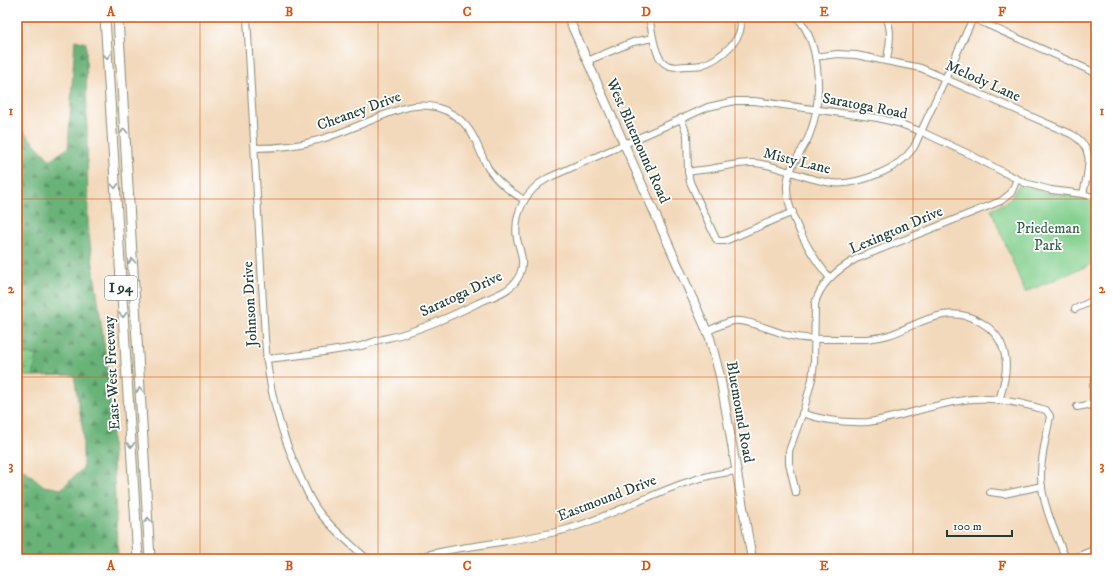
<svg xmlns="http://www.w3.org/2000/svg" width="1113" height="576" font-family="'IM FELL DW Pica',serif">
<defs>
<pattern id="forest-firs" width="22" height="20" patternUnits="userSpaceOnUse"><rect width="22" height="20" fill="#69b278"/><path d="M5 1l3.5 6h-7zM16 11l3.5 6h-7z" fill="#569263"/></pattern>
<pattern id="wetland-marsh" width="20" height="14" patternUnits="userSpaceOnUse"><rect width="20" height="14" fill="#82cf8d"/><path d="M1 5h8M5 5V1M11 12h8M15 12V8" fill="none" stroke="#6aa974"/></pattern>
</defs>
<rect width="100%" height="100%" fill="#fff"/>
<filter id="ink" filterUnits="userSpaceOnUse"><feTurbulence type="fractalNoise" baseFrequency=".025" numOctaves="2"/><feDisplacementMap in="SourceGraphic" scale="8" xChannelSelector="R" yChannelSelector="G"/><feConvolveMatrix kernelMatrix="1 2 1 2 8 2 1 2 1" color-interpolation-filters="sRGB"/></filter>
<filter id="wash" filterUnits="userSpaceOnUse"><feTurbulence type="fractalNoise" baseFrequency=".012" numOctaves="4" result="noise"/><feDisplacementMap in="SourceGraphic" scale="16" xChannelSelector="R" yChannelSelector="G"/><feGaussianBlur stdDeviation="0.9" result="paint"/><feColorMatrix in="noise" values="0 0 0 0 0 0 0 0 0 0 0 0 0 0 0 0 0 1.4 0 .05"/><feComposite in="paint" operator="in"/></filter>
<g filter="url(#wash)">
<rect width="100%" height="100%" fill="#f3d9bb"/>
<path fill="url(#forest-firs)" stroke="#447856" d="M75 40 86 43 88 228 109 380 118 559H17V464L44 486 61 489 83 468V432L74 375 33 376 37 356 17 351V125L50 160 68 148Z"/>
<path fill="url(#wetland-marsh)" stroke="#508660" d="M17 351 37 356 33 376H17Z"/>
<path fill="#82cf8d" stroke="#508660" d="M1020 185 1045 193 1084 198 1096 202V260L1092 264 1025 292 991 209C998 206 1006 204 1011 198 1014 194 1015 188 1020 185Z"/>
</g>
<g filter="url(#ink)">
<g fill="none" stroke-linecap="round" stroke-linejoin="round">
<g stroke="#898b78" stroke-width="8">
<g id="minor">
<path d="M247 17 265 338C268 389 279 428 299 474 305 487 310 501 319 512 332 529 351 544 367 559"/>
<path d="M649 17C652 30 654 55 664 63 670 68 678 67 685 66 690 66 696 66 701 65 719 60 748 37 739 17"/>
<path d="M797 17C822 45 823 102 809 136 802 153 788 166 787 186 786 213 812 258 830 278"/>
<path d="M886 17C893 32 889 45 887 60"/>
<path d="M970 17 1096 73"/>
<path d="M815 57 837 54 856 55 921 68 1071 134C1097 148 1088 170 1083 194"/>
<path d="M587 61 633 42 653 38"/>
<path d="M681 118 687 135 688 172 690 182 716 239 718 241H725L793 212"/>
<path d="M255 148C276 148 298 146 318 140 337 135 354 127 372 120 400 108 425 97 454 115 475 129 477 148 488 168 497 182 510 191 524 200"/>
<path d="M688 172C697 170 706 170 715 168 728 166 741 162 755 163 765 164 775 167 784 170 824 182 837 191 878 174 893 168 905 160 914 147L973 18"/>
<path d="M1075 309 1096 299"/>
<path d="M708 331C716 327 725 323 733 321 749 319 776 333 792 336 808 340 825 339 841 339 857 339 873 340 889 335 907 329 924 318 943 315 970 311 1000 327 1005 356 1008 370 1003 387 999 401"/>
<path d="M266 359C297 356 326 352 356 347 365 346 372 342 379 340 386 338 393 337 400 335 426 327 452 316 476 304 492 296 512 293 520 274 525 262 520 251 517 239 513 213 526 190 548 178L708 107 735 101H754L878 118 898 123 922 132 971 155 1003 172 1025 183 1051 190 1083 194 1096 198"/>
<path d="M1093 406V386L1096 376"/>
<path d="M1077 407 1088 405 1096 407"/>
<path d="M802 413C824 421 845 423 868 422 903 417 938 402 973 399 995 397 1025 404 1046 410L1050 416C1047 435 1041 454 1041 474 1040 499 1056 535 1066 559"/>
<path d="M990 492 1004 494 1042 486"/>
<path d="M796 493 789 463V451L804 409 812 379 814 363 815 304C820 283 838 269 856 259L1001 201 1011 193 1017 179"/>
<path d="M415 559C432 552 450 550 468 547 500 542 533 538 564 530 623 514 675 477 737 471"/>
<path d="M1071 559 1096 549"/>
</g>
</g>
<g stroke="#898b78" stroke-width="10">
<path id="major" d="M568 17 710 338 720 376 752 559"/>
</g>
<g stroke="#898b78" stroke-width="11">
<g id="highway">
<path d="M105 17 138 559"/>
<path d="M118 17 150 559"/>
</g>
</g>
<use href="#minor" stroke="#fff" stroke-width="6"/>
<use href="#major" stroke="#fff" stroke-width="8"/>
<use href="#highway" stroke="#fff" stroke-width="9"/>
</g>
<defs><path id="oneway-chevron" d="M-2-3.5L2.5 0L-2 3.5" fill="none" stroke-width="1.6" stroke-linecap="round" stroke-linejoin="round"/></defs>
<g stroke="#8f9e9a">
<use href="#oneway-chevron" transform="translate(107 56) rotate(87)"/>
<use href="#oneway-chevron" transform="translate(124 131) rotate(-93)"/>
<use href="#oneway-chevron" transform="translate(115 186) rotate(87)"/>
<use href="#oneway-chevron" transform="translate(132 261) rotate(-93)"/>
<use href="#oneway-chevron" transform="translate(123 315) rotate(87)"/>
<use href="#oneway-chevron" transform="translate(140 390) rotate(-93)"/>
<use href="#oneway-chevron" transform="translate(131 445) rotate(87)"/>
<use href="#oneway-chevron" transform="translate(148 520) rotate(-93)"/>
</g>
</g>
<path fill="none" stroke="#d45610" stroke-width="1" stroke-opacity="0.55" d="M200 17V559M378 17V559M556 17V559M735 17V559M913 17V559M17 199H1096M17 377H1096"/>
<g text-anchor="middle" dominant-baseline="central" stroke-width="3.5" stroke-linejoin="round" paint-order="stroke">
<rect fill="#fff" stroke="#627771" stroke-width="1" x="105" y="276" width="32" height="24" rx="3"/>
<g font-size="14" font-weight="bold" fill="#1f3d34">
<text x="121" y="288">I 94</text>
</g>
<g font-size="15" fill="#1f3d34" stroke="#fff">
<text transform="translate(983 81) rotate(24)">Melody Lane</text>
<text transform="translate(865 106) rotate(11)">Saratoga Road</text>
<text transform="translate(359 111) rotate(-20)">Cheaney Drive</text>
<text transform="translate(638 141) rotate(66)">West Bluemound Road</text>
<text transform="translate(797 161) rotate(14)">Misty Lane</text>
<text transform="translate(896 230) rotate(-23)">Lexington Drive</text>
<text transform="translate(461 294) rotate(-25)">Saratoga Drive</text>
<text transform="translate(250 304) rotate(-93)">Johnson Drive</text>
<text transform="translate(112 373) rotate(-93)">East-West Freeway</text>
<text transform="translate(740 412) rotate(80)">Bluemound Road</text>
<text transform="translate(607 498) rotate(-21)">Eastmound Drive</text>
</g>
<g font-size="15" fill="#38624a" stroke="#fff">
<text x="1048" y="228">Priedeman<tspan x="1048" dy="17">Park</tspan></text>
</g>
</g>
<rect width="1113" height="576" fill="none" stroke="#fff" stroke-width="44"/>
<path d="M947 530v6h65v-6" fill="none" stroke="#1f3d34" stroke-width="2"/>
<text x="953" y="530" font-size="12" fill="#1f3d34" stroke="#ffffff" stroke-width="3" paint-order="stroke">100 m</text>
<rect x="22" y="22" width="1069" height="532" fill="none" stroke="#d45610" stroke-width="1.5"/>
<g font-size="13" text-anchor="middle" font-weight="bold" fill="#d45610">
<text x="111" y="16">A</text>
<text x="289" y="16">B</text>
<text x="467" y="16">C</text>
<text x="646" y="16">D</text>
<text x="824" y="16">E</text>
<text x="1002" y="16">F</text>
<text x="11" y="115">1</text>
<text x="1102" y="115">1</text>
<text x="11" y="293">2</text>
<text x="1102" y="293">2</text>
<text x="11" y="470">3</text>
<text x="1102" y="470">3</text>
<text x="111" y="570">A</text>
<text x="289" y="570">B</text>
<text x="467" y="570">C</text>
<text x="646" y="570">D</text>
<text x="824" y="570">E</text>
<text x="1002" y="570">F</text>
</g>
</svg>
